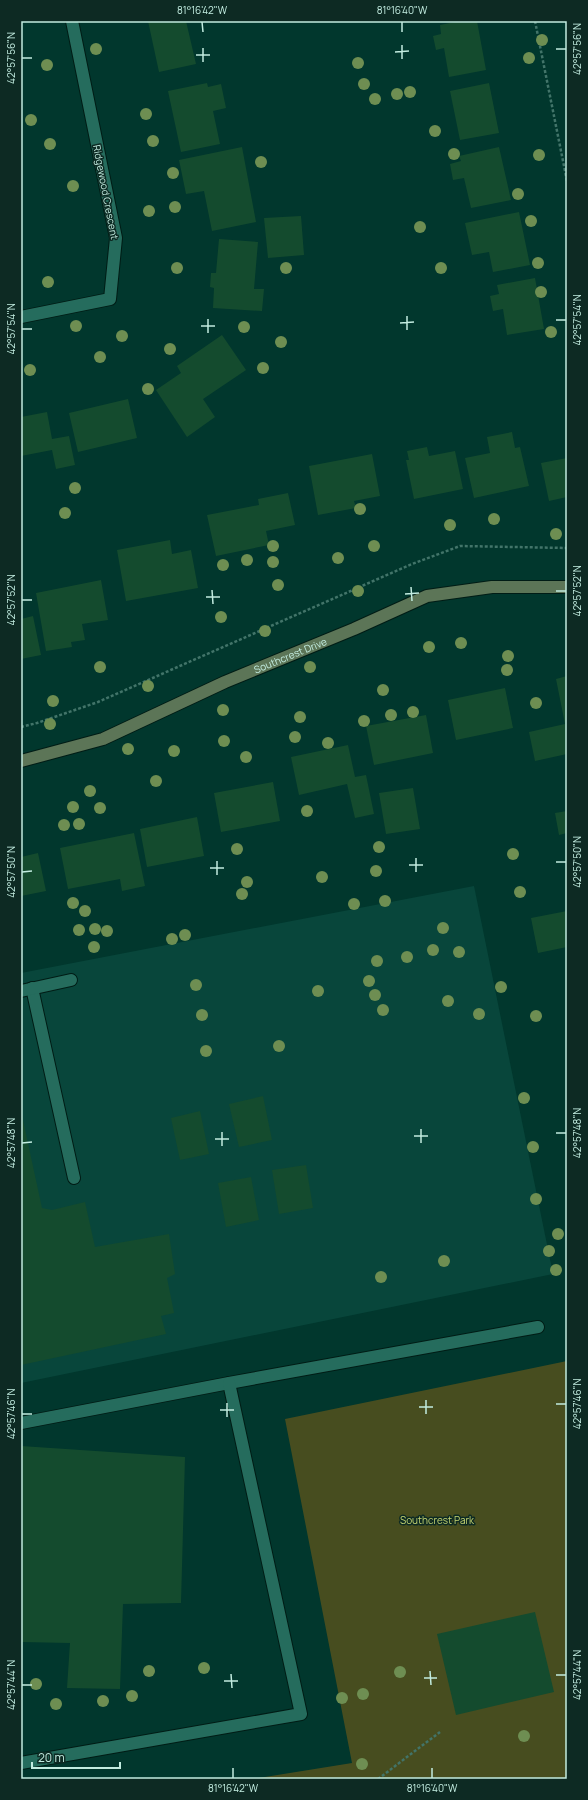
<svg xmlns="http://www.w3.org/2000/svg" width="588" height="1800" font-family="Manrope,sans-serif">
<rect width="100%" height="100%" fill="#01372d"/>
<path fill="#08463b" d="M474 886 553 1274 21 1383V973Z"/>
<path fill="#474d1f" d="M567 1361V1779H253L352 1763 285 1419Z"/>
<g fill="#144b2e">
<path d="M148 21H186L196 64 159 72Z"/>
<path d="M460 21H477L486 70 449 77 444 48 436 50 433 36 441 34 440 25Z"/>
<path d="M207 83 208 87 221 84 226 108 213 111 220 144 181 152 168 91Z"/>
<path d="M489 83 499 133 460 140 450 91Z"/>
<path d="M242 147 256 222 212 231 204 191 186 194 179 160Z"/>
<path d="M499 147 511 200 471 208 464 178 453 180 450 164 461 161 459 156Z"/>
<path d="M519 212 530 265 493 272 489 252 472 255 465 223Z"/>
<path d="M301 216 304 255 268 258 264 218Z"/>
<path d="M219 239 258 242 254 289H264L262 311 213 308 214 288 210 287 211 273H216Z"/>
<path d="M535 278 544 329 507 335 503 309 493 311 490 296 499 294 497 285Z"/>
<path d="M222 335 246 370 203 399 215 417 187 437 156 390 181 373 177 366Z"/>
<path d="M128 399 137 438 78 452 69 413Z"/>
<path d="M47 412 52 439 69 436 75 465 56 469 52 450 21 456V417Z"/>
<path d="M512 432 515 448 520 447 529 486 474 498 465 458 490 453 487 437Z"/>
<path d="M427 447 429 456 455 451 463 489 414 499 406 460H409L407 451Z"/>
<path d="M372 454 380 496 354 501 356 508 318 515 309 466Z"/>
<path d="M567 458V497L549 501 541 463Z"/>
<path d="M288 493 295 525 266 531 269 545 216 556 207 515 259 505 258 499Z"/>
<path d="M170 540 172 554 191 550 198 588 126 601 117 550Z"/>
<path d="M101 580 108 620 82 624 85 640 71 642 72 647 46 651 36 593Z"/>
<path d="M33 616 41 655 21 659V619Z"/>
<path d="M567 676V754L535 761 529 732 565 724 556 679Z"/>
<path d="M505 688 513 728 456 740 448 700Z"/>
<path d="M426 715 433 753 374 765 366 726Z"/>
<path d="M348 745 355 777 366 775 374 814 355 818 347 784 299 795 291 757Z"/>
<path d="M273 782 280 821 221 832 214 793Z"/>
<path d="M413 788 420 829 386 834 379 793Z"/>
<path d="M567 811V833L559 835 555 813Z"/>
<path d="M197 817 204 856 147 867 140 829Z"/>
<path d="M134 833 145 886 122 891 120 879 68 889 60 848Z"/>
<path d="M38 853 46 891 21 896V857Z"/>
<path d="M567 911V947L538 953 531 918Z"/>
<path d="M263 1096 272 1140 239 1147 229 1104Z"/>
<path d="M21 1111 42 1208 52 1210 85 1202 95 1247 169 1234 175 1274 167 1278 174 1313 161 1316 166 1334 21 1365Z"/>
<path d="M200 1111 209 1154 180 1160 171 1118Z"/>
<path d="M306 1165 313 1208 279 1214 272 1170Z"/>
<path d="M251 1177 259 1220 226 1227 218 1183Z"/>
<path d="M21 1446 185 1457 181 1603 123 1604 120 1689 67 1688 70 1643 21 1642Z"/>
<path d="M535 1612 554 1692 456 1715 437 1634Z"/>
</g>
<g fill="none" stroke-linecap="round" stroke-linejoin="round">
<g stroke="#001c15" stroke-width="14">
<g id="lane">
<path d="M32 988 74 1178"/>
<path d="M21 991 71 980"/>
<path d="M21 1423 229 1383 538 1327"/>
<path d="M21 1763 301 1714 229 1383"/>
</g>
</g>
<g stroke="#001c15" stroke-width="14">
<path id="street" d="M21 317 110 299 116 238 72 21"/>
</g>
<g stroke="#001c15" stroke-width="14">
<g id="secondary">
<path id="s1" d="M21 761 103 739 225 682 354 629 427 596 492 587H567"/>
</g>
</g>
<g stroke="#427469" stroke-width="2.5" stroke-dasharray="3 2" stroke-linecap="butt">
<path d="M535 21 567 181"/>
<path d="M21 727 37 723 98 702 412 564 460 546 567 548"/>
<path d="M378 1779 440 1732"/>
</g>
<use href="#lane" stroke="#256c5d" stroke-width="12"/>
<use href="#street" stroke="#256c5d" stroke-width="12"/>
<use href="#secondary" stroke="#5c7557" stroke-width="12"/>
</g>
<g fill="#6e8e52">
<circle cx="542" cy="40" r="6"/>
<circle cx="96" cy="49" r="6"/>
<circle cx="529" cy="58" r="6"/>
<circle cx="358" cy="63" r="6"/>
<circle cx="47" cy="65" r="6"/>
<circle cx="364" cy="84" r="6"/>
<circle cx="410" cy="92" r="6"/>
<circle cx="397" cy="94" r="6"/>
<circle cx="375" cy="99" r="6"/>
<circle cx="146" cy="114" r="6"/>
<circle cx="31" cy="120" r="6"/>
<circle cx="435" cy="131" r="6"/>
<circle cx="153" cy="141" r="6"/>
<circle cx="50" cy="144" r="6"/>
<circle cx="454" cy="154" r="6"/>
<circle cx="539" cy="155" r="6"/>
<circle cx="261" cy="162" r="6"/>
<circle cx="173" cy="173" r="6"/>
<circle cx="73" cy="186" r="6"/>
<circle cx="518" cy="194" r="6"/>
<circle cx="175" cy="207" r="6"/>
<circle cx="149" cy="211" r="6"/>
<circle cx="531" cy="221" r="6"/>
<circle cx="420" cy="227" r="6"/>
<circle cx="538" cy="263" r="6"/>
<circle cx="177" cy="268" r="6"/>
<circle cx="286" cy="268" r="6"/>
<circle cx="441" cy="268" r="6"/>
<circle cx="48" cy="282" r="6"/>
<circle cx="541" cy="292" r="6"/>
<circle cx="76" cy="326" r="6"/>
<circle cx="244" cy="327" r="6"/>
<circle cx="551" cy="332" r="6"/>
<circle cx="122" cy="336" r="6"/>
<circle cx="281" cy="342" r="6"/>
<circle cx="170" cy="349" r="6"/>
<circle cx="100" cy="357" r="6"/>
<circle cx="263" cy="368" r="6"/>
<circle cx="30" cy="370" r="6"/>
<circle cx="148" cy="389" r="6"/>
<circle cx="75" cy="488" r="6"/>
<circle cx="360" cy="509" r="6"/>
<circle cx="65" cy="513" r="6"/>
<circle cx="494" cy="519" r="6"/>
<circle cx="450" cy="525" r="6"/>
<circle cx="556" cy="534" r="6"/>
<circle cx="273" cy="546" r="6"/>
<circle cx="374" cy="546" r="6"/>
<circle cx="338" cy="558" r="6"/>
<circle cx="247" cy="560" r="6"/>
<circle cx="273" cy="562" r="6"/>
<circle cx="223" cy="565" r="6"/>
<circle cx="278" cy="585" r="6"/>
<circle cx="358" cy="591" r="6"/>
<circle cx="221" cy="617" r="6"/>
<circle cx="265" cy="631" r="6"/>
<circle cx="461" cy="643" r="6"/>
<circle cx="429" cy="647" r="6"/>
<circle cx="508" cy="656" r="6"/>
<circle cx="100" cy="667" r="6"/>
<circle cx="310" cy="667" r="6"/>
<circle cx="507" cy="670" r="6"/>
<circle cx="148" cy="686" r="6"/>
<circle cx="383" cy="690" r="6"/>
<circle cx="53" cy="701" r="6"/>
<circle cx="536" cy="703" r="6"/>
<circle cx="223" cy="710" r="6"/>
<circle cx="413" cy="712" r="6"/>
<circle cx="391" cy="715" r="6"/>
<circle cx="300" cy="717" r="6"/>
<circle cx="364" cy="721" r="6"/>
<circle cx="50" cy="724" r="6"/>
<circle cx="295" cy="737" r="6"/>
<circle cx="224" cy="741" r="6"/>
<circle cx="328" cy="743" r="6"/>
<circle cx="128" cy="749" r="6"/>
<circle cx="174" cy="751" r="6"/>
<circle cx="246" cy="757" r="6"/>
<circle cx="156" cy="781" r="6"/>
<circle cx="90" cy="791" r="6"/>
<circle cx="73" cy="807" r="6"/>
<circle cx="100" cy="808" r="6"/>
<circle cx="307" cy="811" r="6"/>
<circle cx="79" cy="824" r="6"/>
<circle cx="64" cy="825" r="6"/>
<circle cx="379" cy="847" r="6"/>
<circle cx="237" cy="849" r="6"/>
<circle cx="513" cy="854" r="6"/>
<circle cx="376" cy="871" r="6"/>
<circle cx="322" cy="877" r="6"/>
<circle cx="247" cy="882" r="6"/>
<circle cx="520" cy="892" r="6"/>
<circle cx="242" cy="894" r="6"/>
<circle cx="385" cy="901" r="6"/>
<circle cx="73" cy="903" r="6"/>
<circle cx="354" cy="904" r="6"/>
<circle cx="85" cy="911" r="6"/>
<circle cx="443" cy="928" r="6"/>
<circle cx="95" cy="929" r="6"/>
<circle cx="79" cy="930" r="6"/>
<circle cx="107" cy="931" r="6"/>
<circle cx="185" cy="935" r="6"/>
<circle cx="172" cy="939" r="6"/>
<circle cx="94" cy="947" r="6"/>
<circle cx="433" cy="950" r="6"/>
<circle cx="459" cy="952" r="6"/>
<circle cx="407" cy="957" r="6"/>
<circle cx="377" cy="961" r="6"/>
<circle cx="369" cy="981" r="6"/>
<circle cx="196" cy="985" r="6"/>
<circle cx="501" cy="987" r="6"/>
<circle cx="318" cy="991" r="6"/>
<circle cx="375" cy="995" r="6"/>
<circle cx="448" cy="1001" r="6"/>
<circle cx="383" cy="1010" r="6"/>
<circle cx="479" cy="1014" r="6"/>
<circle cx="202" cy="1015" r="6"/>
<circle cx="536" cy="1016" r="6"/>
<circle cx="279" cy="1046" r="6"/>
<circle cx="206" cy="1051" r="6"/>
<circle cx="524" cy="1098" r="6"/>
<circle cx="533" cy="1147" r="6"/>
<circle cx="536" cy="1199" r="6"/>
<circle cx="558" cy="1234" r="6"/>
<circle cx="549" cy="1251" r="6"/>
<circle cx="444" cy="1261" r="6"/>
<circle cx="556" cy="1270" r="6"/>
<circle cx="381" cy="1277" r="6"/>
<circle cx="204" cy="1668" r="6"/>
<circle cx="149" cy="1671" r="6"/>
<circle cx="400" cy="1672" r="6"/>
<circle cx="36" cy="1684" r="6"/>
<circle cx="363" cy="1694" r="6"/>
<circle cx="132" cy="1696" r="6"/>
<circle cx="342" cy="1698" r="6"/>
<circle cx="103" cy="1701" r="6"/>
<circle cx="56" cy="1704" r="6"/>
<circle cx="524" cy="1736" r="6"/>
<circle cx="362" cy="1764" r="6"/>
</g>
<path fill="none" stroke="#c2ece0" stroke-width="1.5" d="M202 22 203 32M402 22V32M402 45V59M203 48V62M556 49H566M395 52 409 51M196 55H210M22 58H32M407 316V330M208 319V333M556 320H566M400 323 414 322M201 326H215M22 329H32M411 587 412 601M212 590 213 604M556 591H566M405 594 419 593M206 597H220M22 600H32M416 858V872M217 861V875M556 862H566M409 865H423M210 868H224M22 872 32 871M421 1129V1143M222 1132V1146M556 1133H566M414 1136H428M215 1139H229M22 1143 32 1142M426 1400V1414M227 1403V1417M556 1404H566M419 1407H433M220 1410H234M22 1414H32M430 1671 431 1685M231 1674 232 1688M556 1675H566M424 1678H437M224 1681H238M22 1685H32M233 1768V1778M432 1768V1778"/>
<g text-anchor="middle" dominant-baseline="central" stroke-width="3" stroke-linejoin="round" paint-order="stroke">
<g font-size="10" fill="#c2ece0" stroke="#0d2a23">
<text transform="translate(106 192) rotate(79)">Ridgewood Crescent</text>
<text stroke="none"><textPath href="#s1" startOffset="290">Southcrest Drive</textPath></text>
</g>
<g font-size="10" fill="#c7d571" stroke="#0d2a23">
<text x="437" y="1520">Southcrest Park</text>
</g>
</g>
<rect width="588" height="1800" fill="none" stroke="#0d2a23" stroke-width="44"/>
<path d="M32 1762v6h88v-6" fill="none" stroke="#c2ece0" stroke-width="2"/>
<text x="38" y="1762" font-size="12" fill="#c2ece0" stroke="#0d2a23" stroke-width="3" paint-order="stroke">20 m</text>
<rect x="22" y="22" width="544" height="1756" fill="none" stroke="#c2ece0" stroke-width="1.5"/>
<g font-size="10" text-anchor="middle" fill="#c2ece0">
<text x="202" y="14">81°16'42"W</text>
<text x="402" y="14">81°16'40"W</text>
<text transform="translate(577 49) rotate(-90)" y="4">42°57'56"N</text>
<text transform="translate(11 58) rotate(-90)" y="4">42°57'56"N</text>
<text transform="translate(577 320) rotate(-90)" y="4">42°57'54"N</text>
<text transform="translate(11 329) rotate(-90)" y="4">42°57'54"N</text>
<text transform="translate(577 591) rotate(-90)" y="4">42°57'52"N</text>
<text transform="translate(11 600) rotate(-90)" y="4">42°57'52"N</text>
<text transform="translate(577 862) rotate(-90)" y="4">42°57'50"N</text>
<text transform="translate(11 872) rotate(-90)" y="4">42°57'50"N</text>
<text transform="translate(577 1133) rotate(-90)" y="4">42°57'48"N</text>
<text transform="translate(11 1143) rotate(-90)" y="4">42°57'48"N</text>
<text transform="translate(577 1404) rotate(-90)" y="4">42°57'46"N</text>
<text transform="translate(11 1414) rotate(-90)" y="4">42°57'46"N</text>
<text transform="translate(577 1675) rotate(-90)" y="4">42°57'44"N</text>
<text transform="translate(11 1685) rotate(-90)" y="4">42°57'44"N</text>
<text x="233" y="1792">81°16'42"W</text>
<text x="432" y="1792">81°16'40"W</text>
</g>
</svg>
